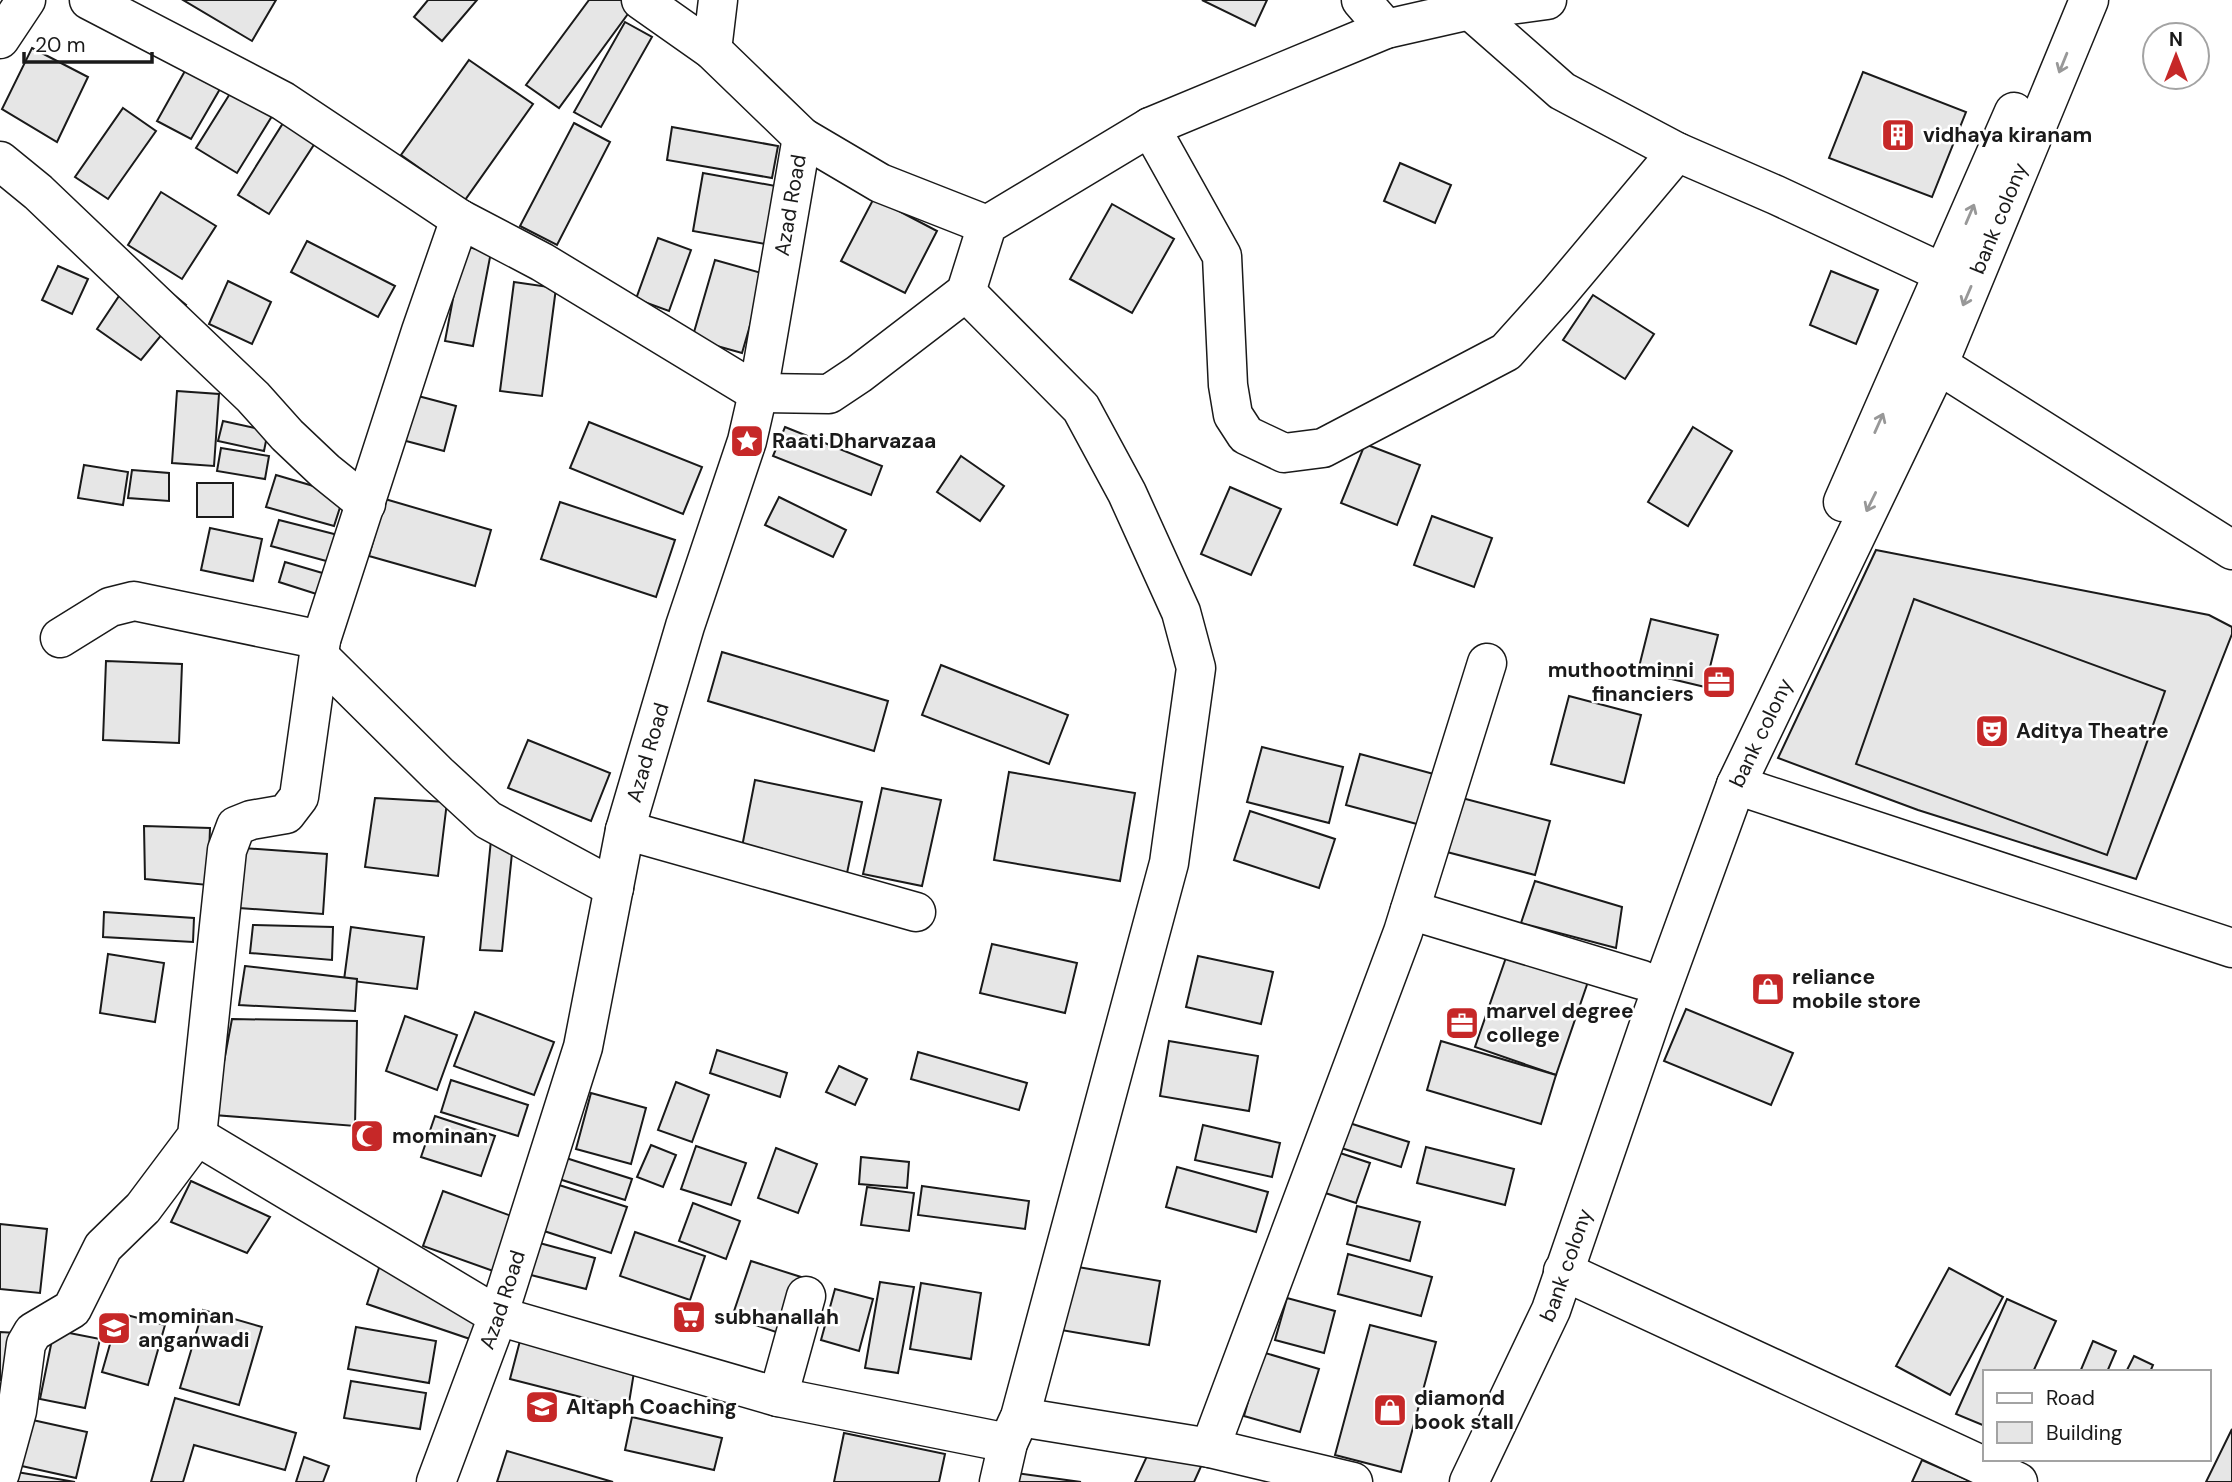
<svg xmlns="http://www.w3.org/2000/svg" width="2232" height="1482" font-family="'DM Sans',sans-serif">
<rect width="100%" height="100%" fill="#fff"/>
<g fill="#e6e6e6" stroke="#1a1a1a" stroke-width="2">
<path d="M183 0H276L252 41Z"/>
<path d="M428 0H477L442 41 414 17Z"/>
<path d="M589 0H623L633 7 559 108 526 85Z"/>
<path d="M1202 0H1267L1255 26Z"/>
<path d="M625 22 652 37 601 127 574 112Z"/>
<path d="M32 48 88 77 57 142 2 109Z"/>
<path d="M469 60 533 104 465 200 401 155Z"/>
<path d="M190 62 224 82 191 139 157 121Z"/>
<path d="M1863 72 1966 112 1932 197 1829 158Z"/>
<path d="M236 84 277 108 237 173 196 148Z"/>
<path d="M123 108 156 131 108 199 75 177Z"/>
<path d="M285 120 317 140 269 214 238 195Z"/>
<path d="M574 123 610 142 557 245 520 226Z"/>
<path d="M672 127 778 146 772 178 667 160Z"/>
<path d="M1400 163 1451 185 1435 223 1384 201Z"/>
<path d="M703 173 781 187 771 245 693 231Z"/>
<path d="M161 192 216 226 182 279 128 245Z"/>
<path d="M874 198 937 231 905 293 841 261Z"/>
<path d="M1112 204 1174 239 1132 313 1070 279Z"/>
<path d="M658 238 691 250 669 311 636 299Z"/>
<path d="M307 241 395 286 378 317 291 272Z"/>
<path d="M463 246 491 252 473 346 445 341Z"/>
<path d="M715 260 765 274 742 353 692 339Z"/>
<path d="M58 266 88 279 72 314 42 300Z"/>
<path d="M139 266 186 305 141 360 97 329Z"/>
<path d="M1831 271 1878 290 1856 344 1810 325Z"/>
<path d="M228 281 271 302 252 344 209 324Z"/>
<path d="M514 282 556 288 542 396 500 391Z"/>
<path d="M1593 295 1654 334 1625 379 1563 340Z"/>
<path d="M384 387 456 406 444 451 372 432Z"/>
<path d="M177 391 219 394 214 466 172 463Z"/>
<path d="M223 421 268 431 264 451 218 441Z"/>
<path d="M589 422 702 467 683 514 570 468Z"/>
<path d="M785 427 882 466 871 495 773 456Z"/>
<path d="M1693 427 1732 451 1688 526 1648 502Z"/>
<path d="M1365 444 1420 465 1397 525 1341 503Z"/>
<path d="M221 448 269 456 265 479 217 471Z"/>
<path d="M961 456 1004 486 980 521 937 492Z"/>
<path d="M84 465 128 472 123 505 78 498Z"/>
<path d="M132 470 169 473V501L128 498Z"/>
<path d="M276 475 344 495 334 526 266 507Z"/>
<rect x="197" y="483" width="36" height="34"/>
<path d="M1230 487 1281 509 1251 575 1201 554Z"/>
<path d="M779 497 846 530 833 557 765 525Z"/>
<path d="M385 499 491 530 475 586 369 556Z"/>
<path d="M560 502 675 540 656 597 541 559Z"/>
<path d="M1432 516 1492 538 1474 587 1414 565Z"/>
<path d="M279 520 338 535 330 562 271 546Z"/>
<path d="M210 528 262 539 253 581 201 570Z"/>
<path d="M1876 550 2209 615 2232 627V634L2136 879 1918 810 1778 758Z"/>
<path d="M285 562 336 577 329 598 279 582Z"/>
<path d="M1914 599 2165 691 2107 855 1856 764Z"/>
<path d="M1651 619 1718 635 1705 687 1638 671Z"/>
<path d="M722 652 888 701 874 751 708 701Z"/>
<path d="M106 661 182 664 179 743 103 740Z"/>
<path d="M941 665 1068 715 1049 764 922 715Z"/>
<path d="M1569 696 1641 715 1624 783 1551 764Z"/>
<path d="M528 740 610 773 591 821 508 788Z"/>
<path d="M1262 747 1343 767 1329 823 1247 802Z"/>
<path d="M1360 754 1441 776 1428 827 1346 805Z"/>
<path d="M1009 772 1135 793 1120 881 994 860Z"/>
<path d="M755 780 862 802 847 873 741 852Z"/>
<path d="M882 788 941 800 922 886 863 874Z"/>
<path d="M1458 797 1550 821 1535 875 1443 851Z"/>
<path d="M375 798 447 802 438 876 365 867Z"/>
<path d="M1250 811 1335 839 1319 888 1234 860Z"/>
<path d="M144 826 210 828 208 885 145 879Z"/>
<path d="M491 840 513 843 502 951 480 950Z"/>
<path d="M243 848 327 854 323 914 239 908Z"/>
<path d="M1535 881 1622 907 1616 948 1521 923Z"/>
<path d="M104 912 194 918 193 942 103 937Z"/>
<path d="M253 925 333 927 332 960 250 953Z"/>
<path d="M351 927 424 937 417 989 344 980Z"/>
<path d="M992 944 1077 963 1065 1013 980 993Z"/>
<path d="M1510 946 1591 973 1556 1075 1475 1047Z"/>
<path d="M108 954 164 963 155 1022 100 1013Z"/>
<path d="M1198 956 1273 972 1261 1024 1186 1007Z"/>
<path d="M245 966 357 979 355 1011 239 1005Z"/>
<path d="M1686 1009 1793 1053 1771 1105 1664 1061Z"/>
<path d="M475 1012 554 1042 534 1095 454 1066Z"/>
<path d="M405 1016 457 1035 437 1090 386 1071Z"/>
<path d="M232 1019 357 1021 355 1126 214 1115Z"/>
<path d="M1169 1041 1258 1056 1249 1111 1160 1096Z"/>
<path d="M1441 1041 1556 1075 1541 1124 1427 1090Z"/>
<path d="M717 1050 787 1073 780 1097 710 1073Z"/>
<path d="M918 1052 1027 1083 1019 1110 911 1079Z"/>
<path d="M839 1066 867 1079 855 1105 826 1092Z"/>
<path d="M451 1080 528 1105 518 1136 441 1112Z"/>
<path d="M676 1082 709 1095 692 1142 658 1130Z"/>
<path d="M591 1093 646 1108 631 1164 576 1149Z"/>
<path d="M435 1116 495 1136 481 1176 421 1157Z"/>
<path d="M1343 1121 1409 1142 1401 1167 1335 1146Z"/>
<path d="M1203 1125 1280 1143 1272 1177 1195 1160Z"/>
<path d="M651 1145 676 1155 663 1187 637 1177Z"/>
<path d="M696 1146 746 1163 731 1205 681 1189Z"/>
<path d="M1426 1147 1514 1169 1505 1205 1417 1183Z"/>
<path d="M776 1148 817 1164 798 1213 758 1198Z"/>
<path d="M1325 1148 1370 1163 1356 1203 1310 1188Z"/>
<path d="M861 1157 909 1162 907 1188 859 1184Z"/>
<path d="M566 1158 632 1179 625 1200 559 1179Z"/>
<path d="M1177 1167 1268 1192 1256 1232 1166 1207Z"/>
<path d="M191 1181 270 1217 247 1253 171 1222Z"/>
<path d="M556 1184 627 1207 611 1253 541 1230Z"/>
<path d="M922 1186 1029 1201 1025 1229 918 1215Z"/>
<path d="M867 1187 914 1193 909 1231 861 1225Z"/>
<path d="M443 1191 517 1218 496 1272 423 1246Z"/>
<path d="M693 1203 740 1221 726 1259 679 1241Z"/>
<path d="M1357 1206 1420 1222 1410 1261 1347 1244Z"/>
<path d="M0 1224 47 1229 40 1293 0 1289Z"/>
<path d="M635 1232 705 1256 690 1300 620 1276Z"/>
<path d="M532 1241 595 1258 586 1289 523 1273Z"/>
<path d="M1348 1254 1432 1277 1421 1316 1338 1294Z"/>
<path d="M751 1261 801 1277 782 1334 732 1317Z"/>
<path d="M381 1262 477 1316 476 1341 367 1304Z"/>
<path d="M1072 1266 1160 1281 1149 1345 1061 1330Z"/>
<path d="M1949 1268 2003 1297 1950 1395 1896 1366Z"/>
<path d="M880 1282 914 1287 898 1373 865 1368Z"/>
<path d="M921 1283 981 1293 971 1359 910 1349Z"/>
<path d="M835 1289 873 1299 859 1351 821 1340Z"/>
<path d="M1287 1298 1335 1311 1324 1353 1275 1340Z"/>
<path d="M2007 1299 2056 1321 2033 1372H1985V1426L1956 1414Z"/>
<path d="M203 1310 262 1327 239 1405 180 1388Z"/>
<path d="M119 1313 165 1325 148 1385 102 1372Z"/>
<path d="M1370 1325 1436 1342 1401 1472 1335 1455Z"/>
<path d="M356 1327 436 1341 429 1383 348 1369Z"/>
<path d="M54 1330 100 1339 85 1408 40 1399Z"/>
<path d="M0 1332 17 1333 15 1381 0 1380Z"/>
<path d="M521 1337 635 1366 628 1409 510 1379Z"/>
<path d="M2093 1341 2116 1351 2107 1372H2080Z"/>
<path d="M1262 1352 1319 1369 1300 1432 1244 1416Z"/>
<path d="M2134 1356 2153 1365 2150 1372H2126Z"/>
<path d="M351 1381 426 1393 420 1429 344 1418Z"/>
<path d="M175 1398 296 1433 285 1470 194 1445 183 1482H151Z"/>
<path d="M632 1417 722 1438 714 1470 625 1450Z"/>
<path d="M28 1419 87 1432 76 1478 17 1465Z"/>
<path d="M2232 1429V1482H2206Z"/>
<path d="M844 1433 945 1454 939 1482H834Z"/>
<path d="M1154 1441 1203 1462 1194 1482H1135Z"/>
<path d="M507 1451 613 1482H497Z"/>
<path d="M304 1457 329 1466 323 1482H296Z"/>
<path d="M1922 1460 1972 1482H1912Z"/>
<path d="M17 1472 75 1482H15Z"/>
<path d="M1008 1472 1081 1482H1006Z"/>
</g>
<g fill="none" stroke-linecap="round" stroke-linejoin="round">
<g stroke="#1a1a1a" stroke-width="41">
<g id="street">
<path d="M89 0 283 101 460 219 542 262 758 393 829 394 859 374 966 292 987 225 1150 127 1386 29 1470 10 1547 0"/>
<path d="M1361 0 1386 29"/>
<path d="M1470 10 1562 91 1677 152 1776 195 1945 274"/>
<path d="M0 39 26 0"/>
<path d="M712 50 718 0"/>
<path d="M1150 127 1222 256 1228 385 1233 415 1246 435 1284 453 1323 448 1506 352 1557 295 1677 152"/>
<path d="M802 137 880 183 987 225"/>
<path d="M0 161 38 192 253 397 287 435 325 471 366 504"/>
<path d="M966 292 1081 408 1127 493 1181 612 1196 668 1169 863 1020 1417 1210 1448 1353 1482"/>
<path d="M1912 348 2232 550"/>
<path d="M60 638 110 607 134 601 321 640"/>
<path d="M319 656 438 774 488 820 614 888"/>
<path d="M1736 785 2232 948"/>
<path d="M625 830 916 912"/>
<path d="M1410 910 1642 980"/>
<path d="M197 1136 498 1316 778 1397 1008 1443"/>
<path d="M1563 1271 2018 1482"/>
<path d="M778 1397 806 1296"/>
<path d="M1210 1448 1403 932 1487 663"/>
<path d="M0 1473 17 1411 26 1344 33 1332 72 1309 103 1247 143 1208 197 1136 227 850 236 826 251 820 286 814 299 797 321 640 421 331 460 219"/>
<path id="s1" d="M436 1482 498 1316 583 1047 625 830 685 626 747 441 758 393 802 137 712 50 641 0"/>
<path d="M999 1482 1008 1443 1018 1421"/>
</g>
</g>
<g stroke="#1a1a1a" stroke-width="41">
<g id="secondary">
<path d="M1843 502 2014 112"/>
<path id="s2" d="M1469 1482 1551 1310 1653 1013 1736 785 1939 363 2089 0"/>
</g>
</g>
<use href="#street" stroke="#fff" stroke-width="38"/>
<use href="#secondary" stroke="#fff" stroke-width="38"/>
</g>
<defs><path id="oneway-shaft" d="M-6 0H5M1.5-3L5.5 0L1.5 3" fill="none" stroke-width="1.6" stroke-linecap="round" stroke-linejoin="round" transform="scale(1.75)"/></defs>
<g stroke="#989898">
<use href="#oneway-shaft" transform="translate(2063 63) rotate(112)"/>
<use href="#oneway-shaft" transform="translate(1970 214) rotate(-67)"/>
<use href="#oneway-shaft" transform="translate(1967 296) rotate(113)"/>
<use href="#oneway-shaft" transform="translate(1879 423) rotate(-66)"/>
<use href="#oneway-shaft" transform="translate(1871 502) rotate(116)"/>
</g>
<defs>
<g id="building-square" transform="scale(1.75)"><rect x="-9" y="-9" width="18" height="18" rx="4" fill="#c62828" stroke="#fff"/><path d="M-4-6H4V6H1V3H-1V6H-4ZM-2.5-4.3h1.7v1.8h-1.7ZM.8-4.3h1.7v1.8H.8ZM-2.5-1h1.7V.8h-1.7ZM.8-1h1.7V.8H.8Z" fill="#fff"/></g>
<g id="sight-square" transform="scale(1.75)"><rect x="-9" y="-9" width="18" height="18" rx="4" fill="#c62828" stroke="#fff"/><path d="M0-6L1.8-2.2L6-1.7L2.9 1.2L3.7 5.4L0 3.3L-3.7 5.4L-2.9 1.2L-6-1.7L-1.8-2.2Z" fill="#fff"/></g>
<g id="office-square" transform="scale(1.75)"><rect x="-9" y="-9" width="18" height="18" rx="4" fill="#c62828" stroke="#fff"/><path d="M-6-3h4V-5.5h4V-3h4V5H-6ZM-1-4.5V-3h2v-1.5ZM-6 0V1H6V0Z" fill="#fff"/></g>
<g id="theatre-square" transform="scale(1.75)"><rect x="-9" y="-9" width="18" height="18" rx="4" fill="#c62828" stroke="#fff"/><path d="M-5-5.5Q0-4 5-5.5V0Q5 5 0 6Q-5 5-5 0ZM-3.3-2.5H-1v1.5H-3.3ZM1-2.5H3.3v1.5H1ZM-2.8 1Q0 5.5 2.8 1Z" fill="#fff"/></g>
<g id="shop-square" transform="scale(1.75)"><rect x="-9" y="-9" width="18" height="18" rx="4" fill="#c62828" stroke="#fff"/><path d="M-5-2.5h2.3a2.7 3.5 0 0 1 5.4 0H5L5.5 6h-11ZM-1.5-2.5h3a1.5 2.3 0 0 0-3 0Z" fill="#fff"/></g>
<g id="mosque-square" transform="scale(1.75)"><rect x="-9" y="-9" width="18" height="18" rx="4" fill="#c62828" stroke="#fff"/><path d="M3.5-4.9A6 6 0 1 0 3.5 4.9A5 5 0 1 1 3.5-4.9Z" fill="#fff"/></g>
<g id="supermarket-square" transform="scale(1.75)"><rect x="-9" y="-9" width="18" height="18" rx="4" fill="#c62828" stroke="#fff"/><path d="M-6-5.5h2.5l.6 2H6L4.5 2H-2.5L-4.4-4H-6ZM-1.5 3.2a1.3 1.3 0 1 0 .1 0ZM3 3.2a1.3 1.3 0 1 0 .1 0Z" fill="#fff"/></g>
<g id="school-square" transform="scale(1.75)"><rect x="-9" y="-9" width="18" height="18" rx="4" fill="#c62828" stroke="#fff"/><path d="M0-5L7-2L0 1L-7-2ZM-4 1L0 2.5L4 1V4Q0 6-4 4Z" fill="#fff"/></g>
<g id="university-square" transform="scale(1.75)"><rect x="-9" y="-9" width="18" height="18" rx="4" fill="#c62828" stroke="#fff"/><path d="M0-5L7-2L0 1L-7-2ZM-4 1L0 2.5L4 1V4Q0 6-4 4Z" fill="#fff"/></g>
</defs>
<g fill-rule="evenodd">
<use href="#building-square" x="1898" y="135"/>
<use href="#sight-square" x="747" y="441"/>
<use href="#office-square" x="1719" y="682"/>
<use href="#theatre-square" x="1992" y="731"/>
<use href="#shop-square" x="1768" y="989"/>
<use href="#office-square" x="1462" y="1023"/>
<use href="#mosque-square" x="367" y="1136"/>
<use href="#supermarket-square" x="689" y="1317"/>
<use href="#school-square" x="114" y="1328"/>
<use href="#university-square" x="542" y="1407"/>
<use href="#shop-square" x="1390" y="1410"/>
</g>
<g text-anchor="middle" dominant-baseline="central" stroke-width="5" stroke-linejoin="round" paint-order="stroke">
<g font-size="21" font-weight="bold" fill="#1a1a1a" stroke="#fff" text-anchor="start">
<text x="1923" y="135">vidhaya kiranam</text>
<text x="772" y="441">Raati Dharvazaa</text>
<text x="1694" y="670" text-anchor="end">muthootminni<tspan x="1694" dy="24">financiers</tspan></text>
<text x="2016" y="731">Aditya Theatre</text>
<text x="1792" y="977">reliance<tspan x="1792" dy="24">mobile store</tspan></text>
<text x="1486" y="1011">marvel degree<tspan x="1486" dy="24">college</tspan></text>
<text x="392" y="1136">mominan</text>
<text x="138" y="1316">mominan<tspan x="138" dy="24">anganwadi</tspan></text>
<text x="714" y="1317">subhanallah</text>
<text x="1414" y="1398">diamond<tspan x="1414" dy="24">book stall</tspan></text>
<text x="566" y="1407">Altaph Coaching</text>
</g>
<g font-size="21" fill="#1a1a1a" stroke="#fff">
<text stroke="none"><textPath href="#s1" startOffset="1328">Azad Road</textPath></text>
<text stroke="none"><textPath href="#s2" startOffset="1372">bank colony</textPath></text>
<text stroke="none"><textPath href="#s2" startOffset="805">bank colony</textPath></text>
<text stroke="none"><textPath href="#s1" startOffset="761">Azad Road</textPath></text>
<text stroke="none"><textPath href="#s2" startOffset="238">bank colony</textPath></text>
<text stroke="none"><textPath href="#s1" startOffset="194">Azad Road</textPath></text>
</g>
</g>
<rect x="1983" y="1370" width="228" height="91" fill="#ffffff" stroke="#a3a3a3" stroke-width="2"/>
<rect x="1997" y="1393" width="35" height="10" fill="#ffffff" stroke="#a3a3a3" stroke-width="2"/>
<text x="2046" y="1405" font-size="21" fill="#1a1a1a">Road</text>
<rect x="1997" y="1422" width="35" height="21" fill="#e6e6e6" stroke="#a3a3a3" stroke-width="2"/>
<text x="2046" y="1440" font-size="21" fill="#1a1a1a">Building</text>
<g transform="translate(2176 56)"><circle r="33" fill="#ffffff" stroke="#a3a3a3" stroke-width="2"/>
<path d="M0-5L12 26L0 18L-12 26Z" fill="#c62828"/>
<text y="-10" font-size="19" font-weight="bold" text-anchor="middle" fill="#1a1a1a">N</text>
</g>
<path d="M24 52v10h128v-10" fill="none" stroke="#1a1a1a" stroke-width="3.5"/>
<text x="35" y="52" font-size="21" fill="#1a1a1a" stroke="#ffffff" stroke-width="5" paint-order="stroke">20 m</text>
</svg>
